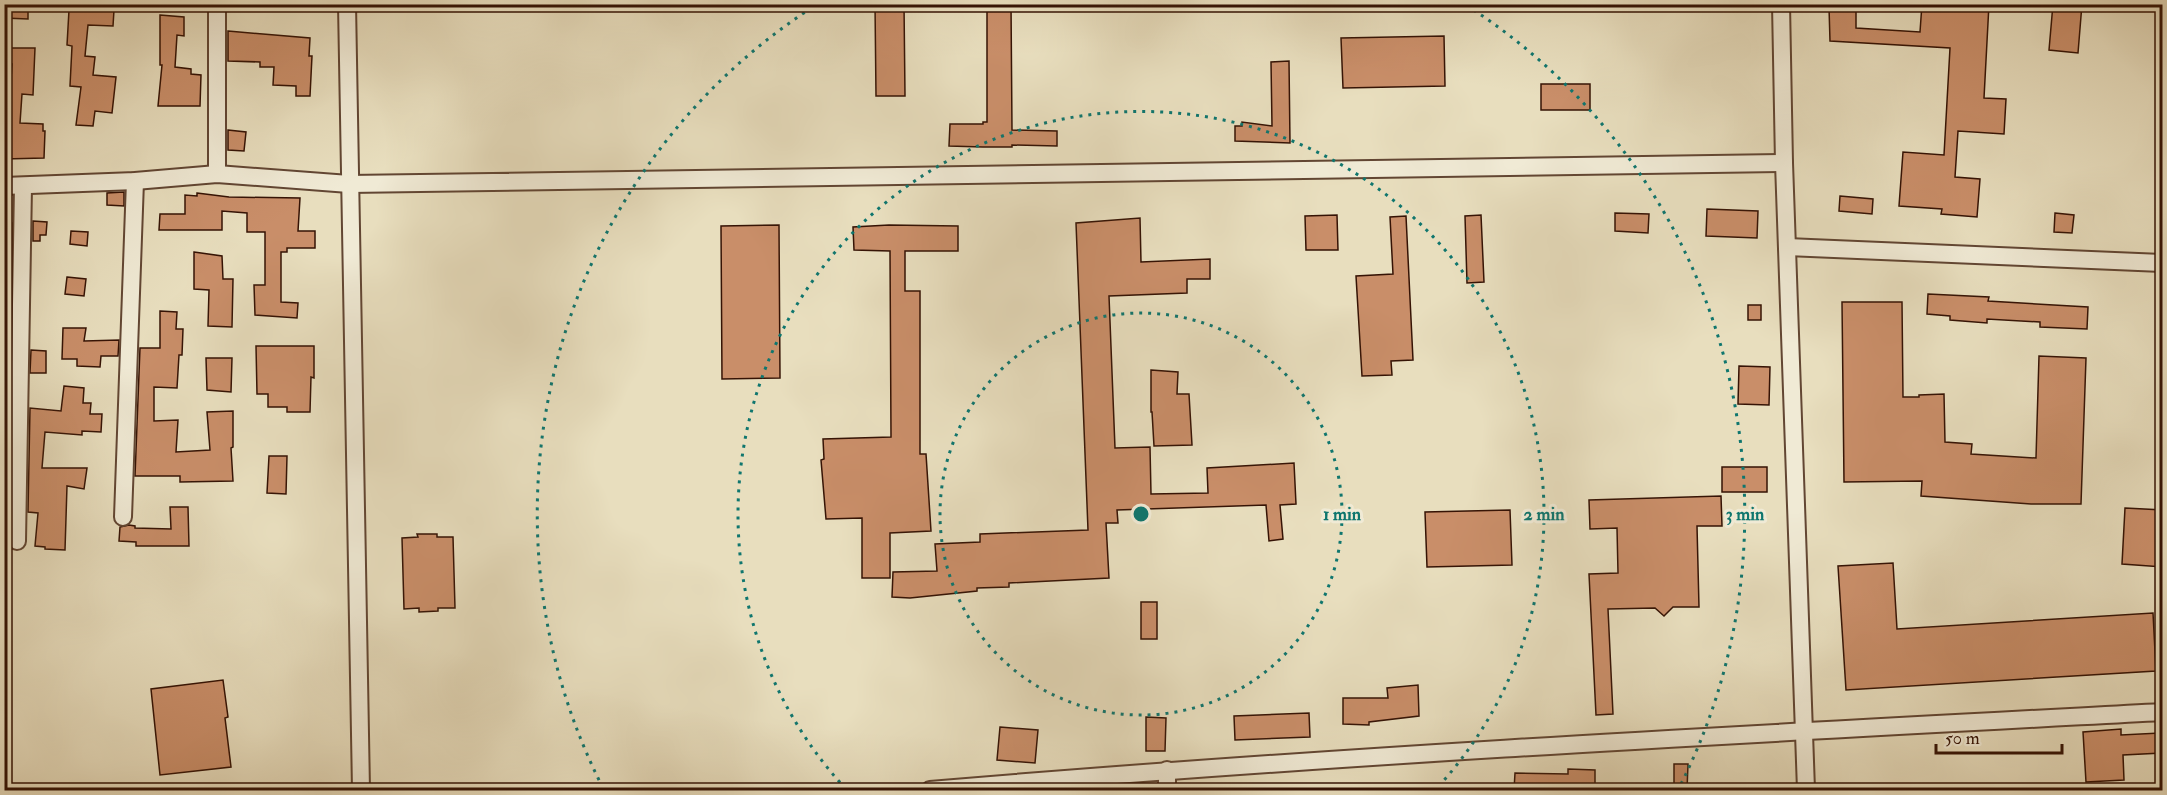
<svg xmlns="http://www.w3.org/2000/svg" width="2167" height="795" font-family="'IM FELL Double Pica',serif">
<rect width="100%" height="100%" fill="#e8debe"/>
<filter id="stains"><feTurbulence type="fractalNoise" baseFrequency=".00333" numOctaves="4"/><feColorMatrix values="0 0 0 0 .2 0 0 0 0 .09 0 0 0 0 .02 0 0 0 .5 -.17"/></filter>
<radialGradient id="worn" r=".72"><stop offset=".6" stop-color="#630" stop-opacity="0"/><stop offset="1" stop-color="#630" stop-opacity=".3"/></radialGradient>
<g fill="#c98e69" stroke="#351305" stroke-width="1.5">
<path d="M4 4H28V19L4 18Z"/>
<path d="M875 4H904L905 96H876Z"/>
<path d="M987 4H1011L1012 130 1057 131V146L1012 145V147H983L949 146 950 124H983V122H987Z"/>
<path d="M1922 4H1989L1984 98 2006 99 2004 134 1958 131 1955 177 1980 179 1977 217 1941 214 1942 209 1899 206 1903 152 1944 155 1950 48 1830 41 1829 7H1856V28L1920 32Z"/>
<path d="M2053 4H2082L2078 53 2049 50Z"/>
<path d="M86 9 114 10 113 26 88 25 85 56 95 57 93 75 116 77 112 113 95 111 93 126 76 125 81 87 70 86 72 46 67 45 69 10Z"/>
<path d="M160 15 184 17V36L177 35 175 67 191 69V74L201 75 200 106H158L162 65H160Z"/>
<path d="M228 31 310 38 309 56H312L310 96H296V86L273 85 274 67H260V62L228 61Z"/>
<path d="M1444 36 1445 86 1343 88 1341 38Z"/>
<path d="M10 48H35L33 95 22 94 20 123 43 124V131H45L44 158 4 159V93H10L12 64H10Z"/>
<path d="M1289 61 1290 143 1235 141V126H1242V122L1272 126 1271 62Z"/>
<rect x="1541" y="84" width="49" height="26"/>
<path d="M228 130 246 132 244 151 228 150Z"/>
<path d="M124 192V206L107 205V193Z"/>
<path d="M197 193 229 197 300 198 298 231H315V248H287V252H281V302L298 303 297 318 255 315 254 285H265V232H247V213L222 211V230H159L160 214H185V195L197 196Z"/>
<path d="M1840 196 1873 199 1872 214 1839 211Z"/>
<path d="M1707 209 1758 211 1757 238 1706 236Z"/>
<path d="M1615 213 1649 214 1648 233 1615 231Z"/>
<path d="M2055 213 2074 215 2072 233 2054 232Z"/>
<path d="M1337 215 1338 250H1306L1305 216Z"/>
<path d="M1481 215 1484 282 1467 283 1465 216Z"/>
<path d="M1406 216 1413 360 1391 361 1392 375 1362 376 1356 276 1393 274 1390 217Z"/>
<path d="M1140 218 1141 262 1210 259V279H1187V293L1109 296 1115 448 1150 447 1151 494 1208 493 1207 468 1294 463 1296 504 1280 505 1283 539 1269 541 1266 505 1117 510 1118 523H1106L1109 578 1009 583V587L977 588V591L910 598 892 597 893 572 937 571 935 544 980 542V534L1088 530 1076 223Z"/>
<path d="M33 221 47 222 46 235H40V241H33Z"/>
<rect x="4" y="223" width="8" height="18"/>
<path d="M779 225 780 378 722 379 721 226Z"/>
<path d="M889 225 958 226V251H905V291H920V454H926L931 531 890 533V578H862V518L826 519 821 460 824 459 823 439 891 437 890 251 854 250 853 227Z"/>
<path d="M71 231 88 232 87 246 70 244Z"/>
<path d="M194 252 222 256 223 279H233L232 327 208 326 209 290 194 289Z"/>
<path d="M67 277 86 279 84 296 65 294Z"/>
<path d="M1928 294 1989 297 1988 301 2088 307 2087 329 2040 327V322L1987 319V323L1950 320V316L1927 314Z"/>
<path d="M1842 302H1902L1903 397H1919V395L1944 394 1945 442 1972 444 1971 454 2036 458 2039 356 2086 358 2081 504H2031L1921 496 1922 481 1844 482Z"/>
<rect x="1748" y="305" width="13" height="15"/>
<path d="M160 311 177 312 176 329H183L182 355H179L177 388 154 387V421L178 420 176 452 210 450 207 412 233 411V447L231 448 233 481 180 482V476H135L140 348H160Z"/>
<path d="M63 328H86L84 341 119 340 118 356H101L100 367 77 366V359H62Z"/>
<path d="M256 346H314V378L311 377 310 412H287V407H268V394H257Z"/>
<path d="M31 350 46 351V373H30Z"/>
<path d="M206 358H232L231 392 207 390Z"/>
<path d="M1739 366 1770 367 1769 405 1738 404Z"/>
<path d="M1151 370 1178 372 1177 394H1189L1192 445 1154 446 1152 412H1151Z"/>
<path d="M64 386 84 388 83 403H91L90 414H102L101 432 82 431V435L45 432 42 468H87L84 489 67 486 65 550 45 549V547L35 546 38 513 28 512 30 408 61 411Z"/>
<path d="M4 406 9 407 8 444H4Z"/>
<path d="M269 456H287L286 494 267 493Z"/>
<rect x="1722" y="467" width="45" height="25"/>
<path d="M1721 496 1722 526H1697L1699 607H1673L1664 616 1655 608 1608 609 1613 714 1596 715 1589 574 1618 573 1617 528 1590 529 1589 500Z"/>
<path d="M170 507H188L189 546H136V542L119 541 120 527 129 525 135 526V528L171 529Z"/>
<path d="M2125 508 2163 510V567L2122 564Z"/>
<path d="M1510 510 1512 565 1427 567 1425 512Z"/>
<path d="M417 534H437V537H453L455 608H438V611L419 612V608L404 609 402 538 418 537Z"/>
<path d="M1893 563 1897 629 2153 613 2156 671 1846 690 1838 566Z"/>
<rect x="1141" y="602" width="16" height="37"/>
<path d="M223 680 228 717 225 718 231 767 160 775 151 689Z"/>
<path d="M1418 685 1419 716 1369 722V725L1343 724V698H1388L1387 688Z"/>
<path d="M1309 713 1310 737 1235 740 1234 716Z"/>
<path d="M1146 717 1166 718 1165 751H1146Z"/>
<path d="M1000 727 1038 730 1035 763 997 760Z"/>
<path d="M2121 729V735L2160 733 2162 753 2123 755 2124 780 2086 782 2083 732Z"/>
<path d="M1674 764H1688L1687 790H1674Z"/>
<path d="M1568 769 1595 770V790H1514L1515 773 1568 774Z"/>
</g>
<g fill="none" stroke-linecap="round" stroke-linejoin="round">
<g stroke="#624633" stroke-width="20">
<g id="minor">
<path d="M347 4 361 790"/>
<path d="M1781 4 1784 163 1806 790"/>
<path d="M217 174V4"/>
<path d="M4 186 135 181 217 174 349 184 1784 163"/>
<path d="M1787 247 2162 263"/>
<path d="M123 517 135 181"/>
<path d="M17 541 23 186"/>
<path d="M930 790C1340 755 1751 734 2162 712"/>
<path d="M1167 790V770"/>
</g>
</g>
<use href="#minor" stroke="#f0ead5" stroke-width="16"/>
</g>
<g fill="none" stroke="#0f766e" stroke-width="3" stroke-dasharray="3 6">
<circle cx="1141" cy="514" r="201"/>
<path d="M846 789A403 403 0 1 1 1436 789"/>
<path d="M603 788A604 604 0 0 1 816 5M1466 5A604 604 0 0 1 1679 788"/>
</g>
<circle cx="1141" cy="514" r="9" fill="#0f766e" stroke="#f0ead5" stroke-width="3"/>
<g font-size="18" text-anchor="middle" font-weight="bold" fill="#0f766e" stroke="#f0ead5" stroke-width="6" stroke-linejoin="round" paint-order="stroke">
<text x="1342" y="520">1 min</text>
<text x="1544" y="520">2 min</text>
<text x="1745" y="520">3 min</text>
</g>
<rect width="2167" height="795" fill="none" stroke="#e8debe" stroke-width="24"/>
<rect x="6" y="6" width="2155" height="783" fill="none" stroke="#351305" stroke-width="3"/>
<rect x="12" y="12" width="2143" height="771" fill="none" stroke="#351305" stroke-width="1.5"/>
<path d="M1936 744v9h126v-9" fill="none" stroke="#351305" stroke-width="3"/>
<text x="1945" y="744" font-size="18" fill="#351305" stroke="#f0ead5" stroke-width="4.5" paint-order="stroke">50 m</text>
<rect width="100%" height="100%" filter="url(#stains)"/>
<rect width="100%" height="100%" fill="url(#worn)"/>
</svg>
